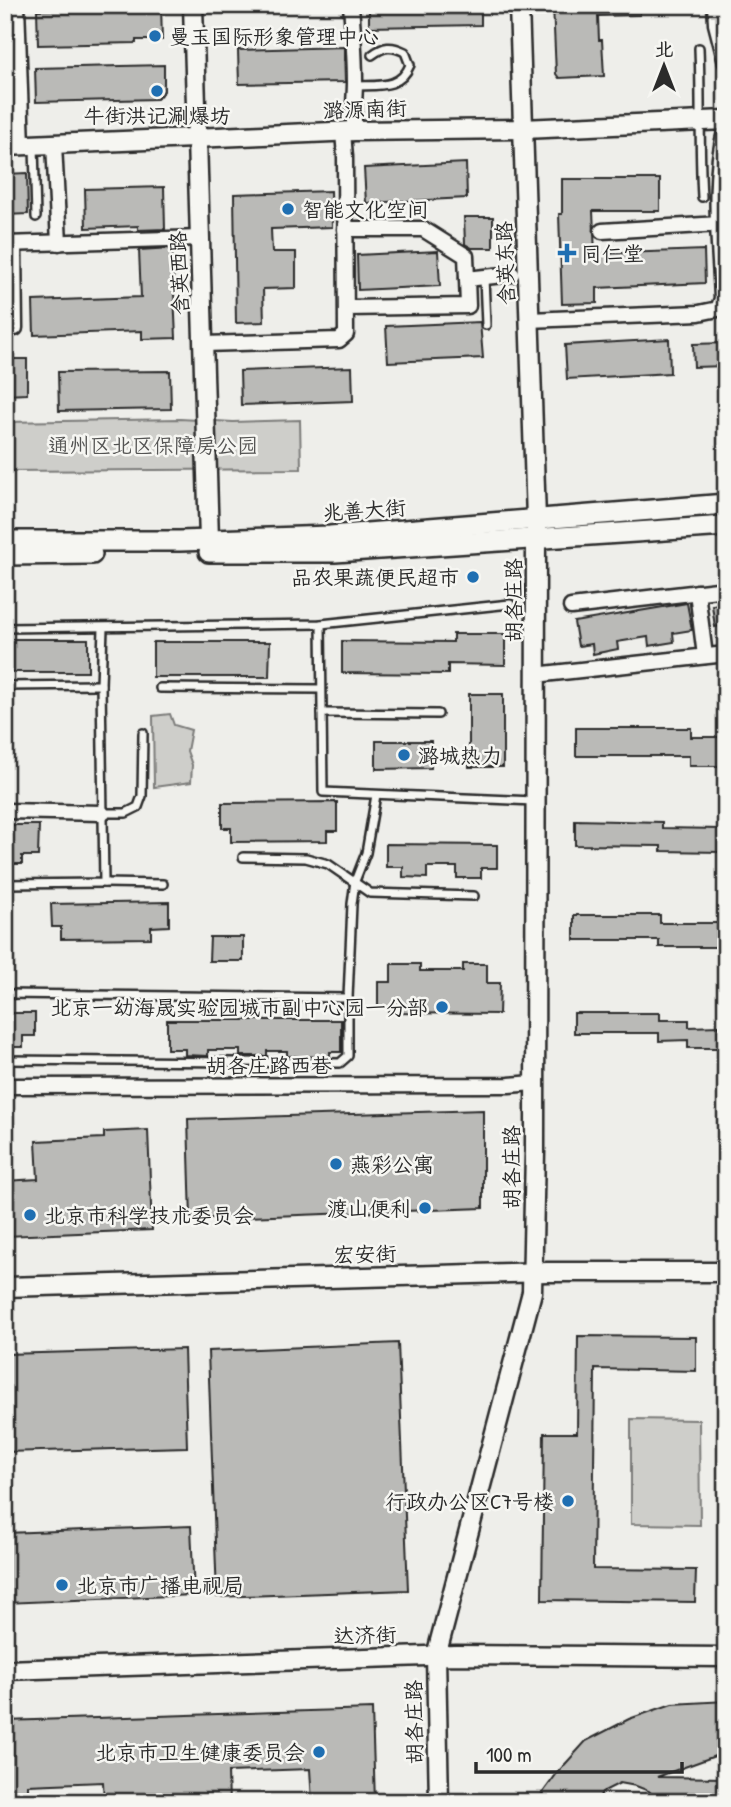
<svg xmlns="http://www.w3.org/2000/svg" width="731" height="1807" font-family="'Patrick Hand','LXGW WenKai TC',sans-serif">
<rect width="100%" height="100%" fill="#eeeeea"/>
<filter id="ink" filterUnits="userSpaceOnUse"><feTurbulence type="fractalNoise" baseFrequency=".0143" numOctaves="2"/><feDisplacementMap in="SourceGraphic" scale="14" xChannelSelector="R" yChannelSelector="G"/><feConvolveMatrix kernelMatrix="1 2 1 2 8 2 1 2 1" color-interpolation-filters="sRGB"/></filter>
<g filter="url(#ink)">
<g fill="#cececa" stroke="#7c7c7a" stroke-width="2">
<path d="M180 419 233 422 300 420 301 469 5 471V422Z"/>
<path d="M170 714 174 725 191 730 187 751 192 765 191 782 154 787 153 716Z"/>
<path d="M631 1419 699 1420 700 1525 631 1524Z"/>
</g>
<g fill="#babab7" stroke="#2b2b2b" stroke-width="2">
<path d="M140 5H161L162 40H136V43L38 45 37 10 140 7Z"/>
<path d="M369 5H481V25L369 27Z"/>
<path d="M553 5H640V15L598 16 599 40H602L604 76 559 78 556 74Z"/>
<path d="M344 47 345 82 239 84 238 50Z"/>
<path d="M164 65V91L157 99 36 102 35 68Z"/>
<path d="M466 163 467 198 366 203 364 168Z"/>
<path d="M27 173 28 214 5 215V174Z"/>
<path d="M562 179H660V211H593L595 254 704 250 705 283 597 288V303L562 304 559 214H562Z"/>
<path d="M164 187 165 229 138 230V226L86 228 85 189Z"/>
<path d="M331 191 332 227 271 229 272 252H296V288L263 289 264 322 236 323 234 194Z"/>
<path d="M464 217H493V248H472L465 244Z"/>
<path d="M172 248 176 338 142 339V331L34 335 33 301 141 297 139 250Z"/>
<path d="M438 251 440 286 358 290 357 255Z"/>
<path d="M480 322 483 358 388 362 386 326Z"/>
<path d="M669 339 670 373 567 379 565 345Z"/>
<path d="M726 343V366L694 367 693 344Z"/>
<path d="M5 359H27V394L5 395Z"/>
<path d="M352 367 353 401 241 405 240 371Z"/>
<path d="M170 371 171 409 59 411 58 372Z"/>
<path d="M687 603 692 630 673 633 674 642 649 646 648 637 617 642 618 649 593 654 592 644 578 646 574 622Z"/>
<path d="M726 603V625L715 627 712 605Z"/>
<path d="M453 634H505V665L448 664V674L342 673V641L453 642Z"/>
<rect x="5" y="639" width="83" height="33"/>
<path d="M153 642H270L269 677H153Z"/>
<rect x="469" y="694" width="34" height="73"/>
<path d="M576 728H691V737H721V766H689V756H576Z"/>
<path d="M376 741H431V768L376 769Z"/>
<path d="M337 802V831H327V841L231 842V828H222V803Z"/>
<path d="M575 820 662 822V828L721 829V852L661 851V846L575 845Z"/>
<path d="M5 825H39L38 856H22V864H5Z"/>
<path d="M386 844 497 845V868H481V878H457V867H427V878L403 877V867H386Z"/>
<path d="M169 902V926L151 927V938L61 939V927H52L51 904Z"/>
<path d="M574 915H660V923H719V947H659V940H574Z"/>
<path d="M210 937H243V961H209Z"/>
<path d="M391 964H420V971H463V964H487V983H500L499 1014 389 1013V1008H378V982H391Z"/>
<path d="M5 1013H35V1036H23V1047H5Z"/>
<path d="M574 1013H660V1020H689V1027L719 1026V1048H688V1040L659 1041V1033H574Z"/>
<path d="M167 1020H341V1052H330V1057L287 1056V1051H267V1056H240V1050H208V1056L185 1055V1049H167Z"/>
<path d="M483 1110V1208L191 1219 188 1119Z"/>
<path d="M148 1130 152 1230 5 1236V1181L38 1179 36 1141 104 1138V1132Z"/>
<path d="M578 1336 696 1337V1371L595 1369 593 1569 696 1570 695 1602 542 1600 544 1433H577Z"/>
<path d="M398 1343 408 1590 217 1597 208 1351Z"/>
<path d="M184 1349 187 1447 5 1452V1354Z"/>
<path d="M191 1526 194 1595 5 1603V1533Z"/>
<path d="M726 1701V1752L657 1777 726 1778V1802H659L649 1791 636 1786 620 1783 602 1792 597 1802H536L558 1772 586 1741 629 1719 672 1704Z"/>
<path d="M372 1709 375 1802H312L310 1769 228 1772 229 1802H104L103 1782 28 1785V1802H5V1721Z"/>
</g>
<g fill="none" stroke-linecap="round" stroke-linejoin="round">
<g stroke="#2b2b2b" stroke-width="12">
<g id="service">
<path d="M699 48C701 98 699 147 702 197"/>
<path d="M356 86C379 85 400 89 410 65L405 52C391 45 384 46 372 55"/>
<path d="M34 146 36 217"/>
<path d="M484 278 486 325"/>
<path d="M321 624 323 792 534 801"/>
<path d="M5 628 321 624 510 604"/>
<path d="M5 686 101 685"/>
<path d="M160 688 321 689"/>
<path d="M322 713 438 714"/>
<path d="M103 813H126L138 807 142 796 143 733"/>
<path d="M243 857 306 858 328 864 370 893 474 896"/>
<path d="M104 883 163 884"/>
<path d="M5 884 104 883 101 685 103 628"/>
<path d="M5 994 348 998"/>
<path d="M5 1060 340 1063 348 1056V998L352 904 355 881 366 853 376 795"/>
</g>
</g>
<g stroke="#2b2b2b" stroke-width="19">
<g id="minor">
<path d="M17 5 22 146"/>
<path d="M351 5C353 31 355 56 355 82 355 99 352 114 355 131"/>
<path d="M715 5 716 24 726 63"/>
<path d="M54 144 59 243"/>
<path d="M345 229H423L466 256 467 279 512 274"/>
<path d="M602 231 720 224"/>
<path d="M5 244 200 238"/>
<path d="M347 308 468 306 467 279"/>
<path d="M529 320 699 313 718 309 722 299C720 245 711 180 726 128"/>
<path d="M5 328H15L14 244"/>
<path d="M204 344 339 340 346 334 345 157 343 132"/>
<path d="M697 592 705 656"/>
<path d="M571 607 726 589"/>
<path d="M535 675 726 654"/>
<path d="M5 811 102 813"/>
<path d="M5 1086 509 1085 534 1083"/>
</g>
</g>
<g stroke="#2b2b2b" stroke-width="23">
<g id="tertiary">
<path d="M193 5 209 540"/>
<path d="M5 146 355 131 523 129 726 120"/>
<path d="M5 1287 548 1272H726"/>
<path d="M5 1670 456 1655 726 1657"/>
<path d="M439 1802 436 1656 532 1292 535 1151 536 519 519 5"/>
</g>
</g>
<g stroke="#2b2b2b" stroke-width="24">
<g id="secondary">
<path d="M5 541H180L330 536 726 504"/>
<path d="M209 552H335L726 526"/>
<path d="M5 555 92 554"/>
</g>
</g>
<use href="#service" stroke="#f6f6f2" stroke-width="7"/>
<use href="#minor" stroke="#f6f6f2" stroke-width="14"/>
<use href="#tertiary" stroke="#f6f6f2" stroke-width="18"/>
<use href="#secondary" stroke="#f6f6f2" stroke-width="19"/>
</g>
</g>
<g fill="#1f6fb2" stroke="#f6f6f2" stroke-width="2.5">
<circle cx="155" cy="36" r="7"/>
<circle cx="157" cy="91" r="7"/>
<circle cx="288" cy="209" r="7"/>
<path d="M563.5 242.5h7v7h7v7h-7v7h-7v-7h-7v-7h7z"/>
<circle cx="473" cy="577" r="7"/>
<circle cx="404" cy="755" r="7"/>
<circle cx="442" cy="1007" r="7"/>
<circle cx="336" cy="1164" r="7"/>
<circle cx="425" cy="1208" r="7"/>
<circle cx="30" cy="1215" r="7"/>
<circle cx="568" cy="1501" r="7"/>
<circle cx="62" cy="1585" r="7"/>
<circle cx="319" cy="1752" r="7"/>
</g>
<g text-anchor="middle" dominant-baseline="central" stroke-width="5" stroke-linejoin="round" paint-order="stroke">
<g font-size="21" fill="#2b2b2b" stroke="#f6f6f2" text-anchor="start">
<text x="169" y="36">曼玉国际形象管理中心</text>
<text x="157" y="115" text-anchor="middle">牛街洪记涮爆坊</text>
<text x="302" y="209">智能文化空间</text>
<text x="581" y="253">同仁堂</text>
<text x="459" y="577" text-anchor="end">品农果蔬便民超市</text>
<text x="418" y="755">潞城热力</text>
<text x="428" y="1007" text-anchor="end">北京一幼海晟实验园城市副中心园一分部</text>
<text x="350" y="1164">燕彩公寓</text>
<text x="411" y="1208" text-anchor="end">渡山便利</text>
<text x="44" y="1215">北京市科学技术委员会</text>
<text x="554" y="1501" text-anchor="end">行政办公区C7号楼</text>
<text x="76" y="1585">北京市广播电视局</text>
<text x="305" y="1752" text-anchor="end">北京市卫生健康委员会</text>
</g>
<g font-size="21" fill="#2b2b2b" stroke="#f6f6f2">
<text transform="translate(365 109) rotate(-2)">潞源南街</text>
<text transform="translate(505 263) rotate(-92)">含英东路</text>
<text transform="translate(179 273) rotate(-92)">含英西路</text>
<text transform="translate(364 510) rotate(-4)">兆善大街</text>
<text transform="translate(513 600) rotate(-90)">胡各庄路</text>
<text x="269" y="1065">胡各庄路西巷</text>
<text transform="translate(511 1167) rotate(-90)">胡各庄路</text>
<text transform="translate(365 1254) rotate(-2)">宏安街</text>
<text transform="translate(365 1635) rotate(-2)">达济街</text>
<text transform="translate(414 1722) rotate(-91)">胡各庄路</text>
</g>
<g font-size="21" fill="#545453" stroke="#f6f6f2">
<text x="153" y="445">通州区北区保障房公园</text>
</g>
</g>
<rect width="731" height="1807" fill="none" stroke="#f6f6f2" stroke-width="28"/>
<rect x="14" y="14" width="703" height="1779" fill="none" stroke="#2b2b2b" stroke-width="2.5" filter="url(#ink)"/>
<g transform="translate(664 66)" stroke="#f6f6f2" stroke-width="5" paint-order="stroke">
<path d="M0-5L12 26L0 18L-12 26Z" fill="#2b2b2b"/>
<text y="-10" font-size="19" font-weight="bold" text-anchor="middle" fill="#2b2b2b">北</text>
</g>
<path d="M476 1762v10h206v-10" fill="none" stroke="#2b2b2b" stroke-width="3.5"/>
<text x="486" y="1762" font-size="21" fill="#2b2b2b" stroke="#f6f6f2" stroke-width="5" paint-order="stroke">100 m</text>
</svg>
